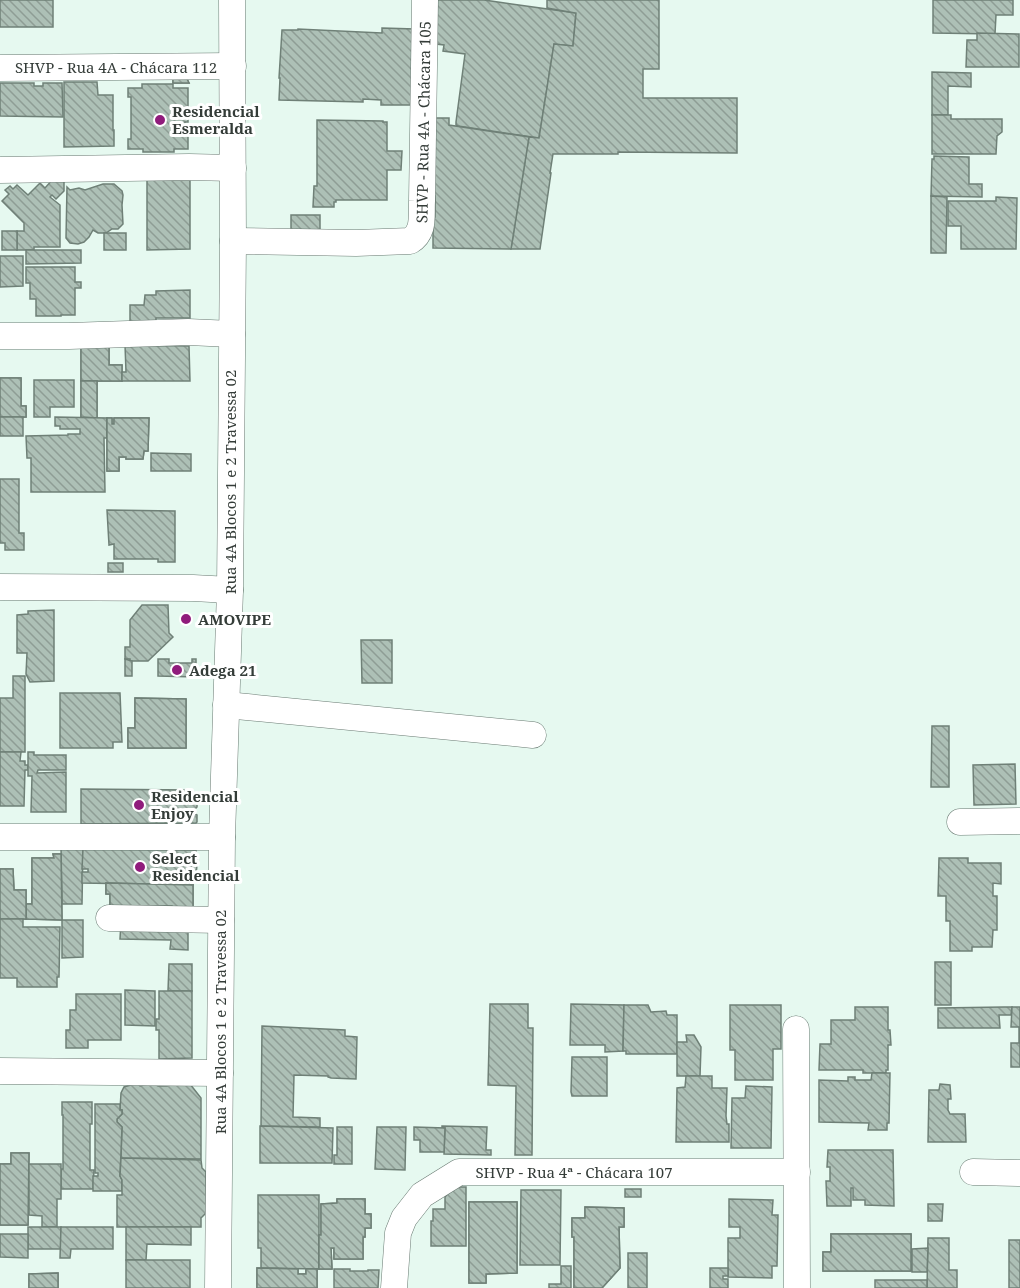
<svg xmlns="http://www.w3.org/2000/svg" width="1020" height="1288" font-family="'Noto Serif',serif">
<defs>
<pattern id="building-back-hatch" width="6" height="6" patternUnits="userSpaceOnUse" patternTransform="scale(1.5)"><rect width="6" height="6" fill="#adc0b6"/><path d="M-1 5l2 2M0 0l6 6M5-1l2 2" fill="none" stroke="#8e9d95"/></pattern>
</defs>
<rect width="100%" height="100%" fill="#e6f9f0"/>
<g fill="url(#building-back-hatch)" stroke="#6f8077" stroke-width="1.5">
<rect x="0" y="0" width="53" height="27"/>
<path d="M437 0H484L576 13 573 46 554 44 539 138 458 126 456 125V122L465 54 443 51 444 45 436 44Z"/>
<path d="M547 0H659V69H643V98H737V153L618 152V154H553L550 173H551L540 249H511L529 137 539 138 554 44 573 46 576 13 547 8Z"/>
<path d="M933 0H1013V15H996L995 34 933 33Z"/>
<path d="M382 28 415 29V105H381V100L363 99V102L279 100 280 78H279L282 30H298V29L382 33Z"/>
<path d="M977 33 1019 34V67H966L967 40H977Z"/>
<path d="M932 72 971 73V87L948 86V115H932Z"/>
<path d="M173 74 186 77 189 83H173Z"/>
<path d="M173 74 186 77 189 83H173Z"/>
<path d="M64 82H97L98 95H113V130H114V146L64 147Z"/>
<path d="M0 83H34V86H43V83H62L63 117 0 116Z"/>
<path d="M142 84H173V88H188V107H184V113H188V122H185V128H188V149H174V152H143V149H128V139H131V97H128V88H142Z"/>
<path d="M932 115H951V119H1002V132L997 136 996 154H932Z"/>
<path d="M431 118H449V125L529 137 511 249 433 248V217H435V196H432Z"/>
<path d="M317 120 383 121V122H387V151H402L401 170H387V200H336V202H334V207H313L314 186H317Z"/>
<path d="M934 156 969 157V184H982V197L931 196 932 159H934Z"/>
<path d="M54 178H64V191L56 199 52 195 50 197 60 205V247H34V250H17V231H24V223L2 201 9 194 5 190 10 186 13 189 17 185 28 195 40 183 45 188Z"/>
<path d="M147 180H190V249L147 250Z"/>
<path d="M103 184H114L122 191 123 195 122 205 123 224 118 229H112L106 233H98L93 230 89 237 84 242 78 244 70 243 66 238 67 187 70 190 79 188 85 190Z"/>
<path d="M931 196 947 197 946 253H931Z"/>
<path d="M996 197 1017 198 1016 249H961V226H948V201H996Z"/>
<rect x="291" y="215" width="29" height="16"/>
<rect x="2" y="231" width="15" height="19"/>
<rect x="104" y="233" width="22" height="17"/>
<path d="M26 250H81V263L26 264Z"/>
<path d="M0 256H23V286L0 287Z"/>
<path d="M26 267H75V282H81V288H75V315H61V316H36V299H30V283H26Z"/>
<path d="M190 290V318H156V322H130V305H144L145 295H156V291Z"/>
<path d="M81 344 109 345V365H122V381H81Z"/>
<path d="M81 344 109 345V365H122V381H81Z"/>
<path d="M125 345 189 346 190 381H122V372H126Z"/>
<path d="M0 378H21V406H26V417H0Z"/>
<path d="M0 378H21V406H26V417H0Z"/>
<path d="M34 380H74V407H50V417H34Z"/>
<path d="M81 381H97V418L81 417Z"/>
<path d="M81 381H97V418L81 417Z"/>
<rect x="0" y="417" width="23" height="19"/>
<path d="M55 417 107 418V438H104L105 492H31V458H27L26 436 68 435V434H80V429H60V426H55Z"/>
<path d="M107 418H112V424H114V418H149L148 451H144L143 459H126V457H119V471H107Z"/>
<path d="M107 418H112V424H114V418H149L148 451H144L143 459H126V457H119V471H107Z"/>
<path d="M151 453 191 454V471H151Z"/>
<path d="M0 479H19V533H24V550H5V543H0Z"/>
<path d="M107 510 175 511V562H158V559H114V544L109 545Z"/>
<rect x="108" y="563" width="15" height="9"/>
<path d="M142 605H168L169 633 173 637 148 661H130V659H125V647H130V620Z"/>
<path d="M54 610V681L30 682 26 674 27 653H17V615L28 614V611Z"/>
<path d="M361 640H392V683H362Z"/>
<path d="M125 659 132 661V676H125Z"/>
<path d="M158 659H169V663H192V659H196V677L158 676Z"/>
<path d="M13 676H25V752H0V698H13Z"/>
<path d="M60 693H120L122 742H113V748H60Z"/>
<path d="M135 698 186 699V748H128V728H135Z"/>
<path d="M135 698 186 699V748H128V728H135Z"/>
<path d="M932 726H949V787H931Z"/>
<path d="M0 752H21L20 761H25V765H28V770H25L24 806H0Z"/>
<path d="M28 752H34V755H66V770H38L37 773 66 772V812H31L32 776H28Z"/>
<path d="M1015 764 1016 804 974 805 973 765Z"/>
<path d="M81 789 192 790V800H195L197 802V807L195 809V814L197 815V822L196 823 81 824Z"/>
<path d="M61 847H83L82 904H62Z"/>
<path d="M83 849 196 850 197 860H195V865H197L196 875H193V885L82 883V872H88V869H82Z"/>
<path d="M53 854H61L62 920 26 919V904H32V858H54Z"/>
<path d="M53 854H61L62 920 26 919V904H32V858H54Z"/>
<path d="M939 858H968V863H1001V884L993 883V896H997V930H993L992 947H972V951H950V921H946V896H938Z"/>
<path d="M0 869H13L14 890H26V919H0Z"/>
<path d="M0 869H13L14 890H26V919H0Z"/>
<path d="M106 883 193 885V920H172V906H110V894H106Z"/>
<path d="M106 883 193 885V920H172V906H110V894H106Z"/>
<path d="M0 919H23V927H60L59 977H57V987H17V978H0Z"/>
<path d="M62 920H83V957L62 958Z"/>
<path d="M121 922 188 924V950L170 949 171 940 120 939Z"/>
<rect x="935" y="962" width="16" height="43"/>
<path d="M169 964H192V991H168Z"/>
<path d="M125 990 155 991V1026L125 1025Z"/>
<path d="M159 991H192V1058L159 1059V1030H156V1019H159Z"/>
<path d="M76 994H121V1040H88V1048H66V1030H70V1010H76Z"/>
<path d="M490 1004H528V1028H533L532 1155H515L516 1086 488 1085Z"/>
<path d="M571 1004 624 1005 623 1051 605 1052V1045H570Z"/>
<path d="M624 1005H648L651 1012 666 1011 667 1015H677V1054H626V1051H623Z"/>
<path d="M730 1005H781V1049H773V1080H735V1050H730Z"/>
<path d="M855 1007H888V1030H890L891 1045H888V1070H886V1073H863V1070H819L820 1044H831V1020H855Z"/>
<path d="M1004 1007H1012L1011 1015H999L1000 1028H938V1008Z"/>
<path d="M1012 1007H1020V1067H1011V1043H1019V1027H1011Z"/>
<path d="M262 1026 345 1030V1036L357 1037 356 1079 331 1078 328 1077V1076L294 1075 293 1117 320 1118V1127L261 1126Z"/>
<path d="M686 1035H694L701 1047 700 1076H677V1042H687Z"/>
<path d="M572 1057H607V1096H572L571 1092Z"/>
<path d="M872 1073H890L889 1123H887V1130H868L869 1123 819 1122V1080L848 1081V1077H855V1080H871Z"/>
<path d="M686 1076H712V1088H727L726 1116 727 1124H729V1142H676L677 1088 685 1087Z"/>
<path d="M134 1084H138L140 1086 148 1084H154L158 1086H167L170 1084H190L201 1098V1159L121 1158 122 1127 117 1122V1119L122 1114V1110H120L121 1093 124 1087Z"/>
<path d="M940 1084 950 1085 951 1099H948V1110L950 1114H965L966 1142H928L929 1090H939Z"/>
<path d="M746 1086 772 1087 771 1148H731L732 1098H745Z"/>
<path d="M62 1102H92V1124H90V1170H94L93 1189H61V1169H63V1115H62Z"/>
<path d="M95 1104H120V1110H122V1114L117 1119V1122L122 1127 120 1176 122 1180V1191H93V1176H98V1173H95Z"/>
<path d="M260 1126 333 1128 332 1163H260Z"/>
<path d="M442 1126 487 1127 486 1150H491V1155L444 1154 445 1128H442Z"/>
<path d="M337 1127H352V1164H334V1155H337Z"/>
<path d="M377 1127H406L405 1170 375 1169Z"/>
<path d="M414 1127 445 1128 444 1152H420V1140H414Z"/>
<path d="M828 1150H893L894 1206 865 1205V1200H853V1188H851V1206H827L826 1181H830V1167H827Z"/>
<path d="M11 1153H29L28 1225H0V1164H11Z"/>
<path d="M11 1153H29L28 1225H0V1164H11Z"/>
<path d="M121 1158 201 1160 202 1168 206 1172V1213L201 1218V1227H117V1195H122V1180L120 1176Z"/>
<path d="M29 1164H61V1199H57V1227H42V1216L29 1215Z"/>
<path d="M453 1187H466V1246H431V1221H433V1209H445V1197Z"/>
<rect x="625" y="1189" width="16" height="8"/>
<path d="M521 1190H561L560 1265H520Z"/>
<path d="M258 1195H319V1269L261 1268V1248H258Z"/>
<path d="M337 1199H365V1214H371V1228H365V1237H363V1259H334V1248H331L332 1269H319V1235H321V1204L337 1203Z"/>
<path d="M337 1199H365V1214H371V1228H365V1237H363V1259H334V1248H331L332 1269H319V1235H321V1204L337 1203Z"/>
<path d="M729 1199 773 1200 772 1215H778L777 1266H772V1278L728 1277V1238H740V1227H729Z"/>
<path d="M469 1202H517V1273L486 1274V1283H469Z"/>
<path d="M469 1202H517V1273L486 1274V1283H469Z"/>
<path d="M928 1204H943L942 1221H928Z"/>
<path d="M585 1207 624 1208V1227H619L620 1268 602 1288H574V1237H572V1218H585Z"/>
<path d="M585 1207 624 1208V1227H619L620 1268 602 1288H574V1237H572V1218H585Z"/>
<rect x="28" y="1227" width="33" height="22"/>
<path d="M61 1227H113V1249H71L70 1258H60Z"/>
<path d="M126 1227H191V1245L147 1244 146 1260H126Z"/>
<path d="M0 1234H28V1258L0 1257Z"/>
<path d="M831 1234H911V1271H823V1252H831Z"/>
<path d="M831 1234H911V1271H823V1252H831Z"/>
<path d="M928 1238H949V1270H957V1288H927Z"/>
<rect x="1009" y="1240" width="11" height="48"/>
<path d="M928 1248 927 1272H912V1249Z"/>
<rect x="628" y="1253" width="19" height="35"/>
<rect x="126" y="1260" width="64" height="28"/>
<path d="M561 1266H571V1288H549V1284H561Z"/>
<path d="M257 1268 298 1269V1274H306V1269H317V1288H257Z"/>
<path d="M257 1268 298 1269V1274H306V1269H317V1288H257Z"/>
<path d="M710 1268H728V1276H723V1279H728V1288H710Z"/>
<path d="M334 1269H350V1271H368V1270H379L378 1288H334Z"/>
<path d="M58 1273V1288H29V1274Z"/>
<path d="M58 1273V1288H29V1274Z"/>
<rect x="875" y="1280" width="52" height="8"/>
</g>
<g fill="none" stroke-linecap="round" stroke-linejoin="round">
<g stroke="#697a72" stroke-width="27">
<g id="minor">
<path d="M0 68 233 66"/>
<path d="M0 170 189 167 233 168"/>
<path d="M233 241 356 243 410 241C425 232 421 216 422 201L425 0"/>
<path d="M0 336H69L188 332 232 334"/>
<path d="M0 587 193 588 230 590"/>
<path d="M226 705 533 735"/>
<path d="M960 822 1020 821"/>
<path d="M0 837H222"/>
<path d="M109 918 221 920"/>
<path d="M796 1029 797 1288"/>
<path d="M0 1071 220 1073"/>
<path d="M973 1172 1020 1173"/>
<path d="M218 1288 222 837 230 590 233 241 232 0"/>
<path d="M394 1288 398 1233 404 1218 422 1195 459 1172H797"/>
</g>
</g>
<use href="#minor" stroke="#fff" stroke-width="26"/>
</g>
<g fill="#901c7c" stroke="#fff" stroke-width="2">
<circle cx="160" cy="120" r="6"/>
<circle cx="186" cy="619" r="6"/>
<circle cx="177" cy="670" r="6"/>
<circle cx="139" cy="805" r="6"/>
<circle cx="140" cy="867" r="6"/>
</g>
<g text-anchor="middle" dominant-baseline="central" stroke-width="6" stroke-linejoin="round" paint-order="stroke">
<g font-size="15" fill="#343c38" stroke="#fff">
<text x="116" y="67">SHVP - Rua 4A - Chácara 112</text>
<text transform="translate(423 122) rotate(-89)">SHVP - Rua 4A - Chácara 105</text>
<text transform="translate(230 482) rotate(-90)">Rua 4A Blocos 1 e 2 Travessa 02</text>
<text transform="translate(220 1022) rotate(-90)">Rua 4A Blocos 1 e 2 Travessa 02</text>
<text x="574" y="1172">SHVP - Rua 4ª - Chácara 107</text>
</g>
<g font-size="15" font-weight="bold" fill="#343c38" stroke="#fff" text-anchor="start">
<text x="172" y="111">Residencial<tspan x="172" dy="17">Esmeralda</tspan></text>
<text x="198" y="619">AMOVIPE</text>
<text x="189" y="670">Adega 21</text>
<text x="151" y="796">Residencial<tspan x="151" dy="17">Enjoy</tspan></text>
<text x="152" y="858">Select<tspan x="152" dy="17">Residencial</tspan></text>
</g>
</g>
</svg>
